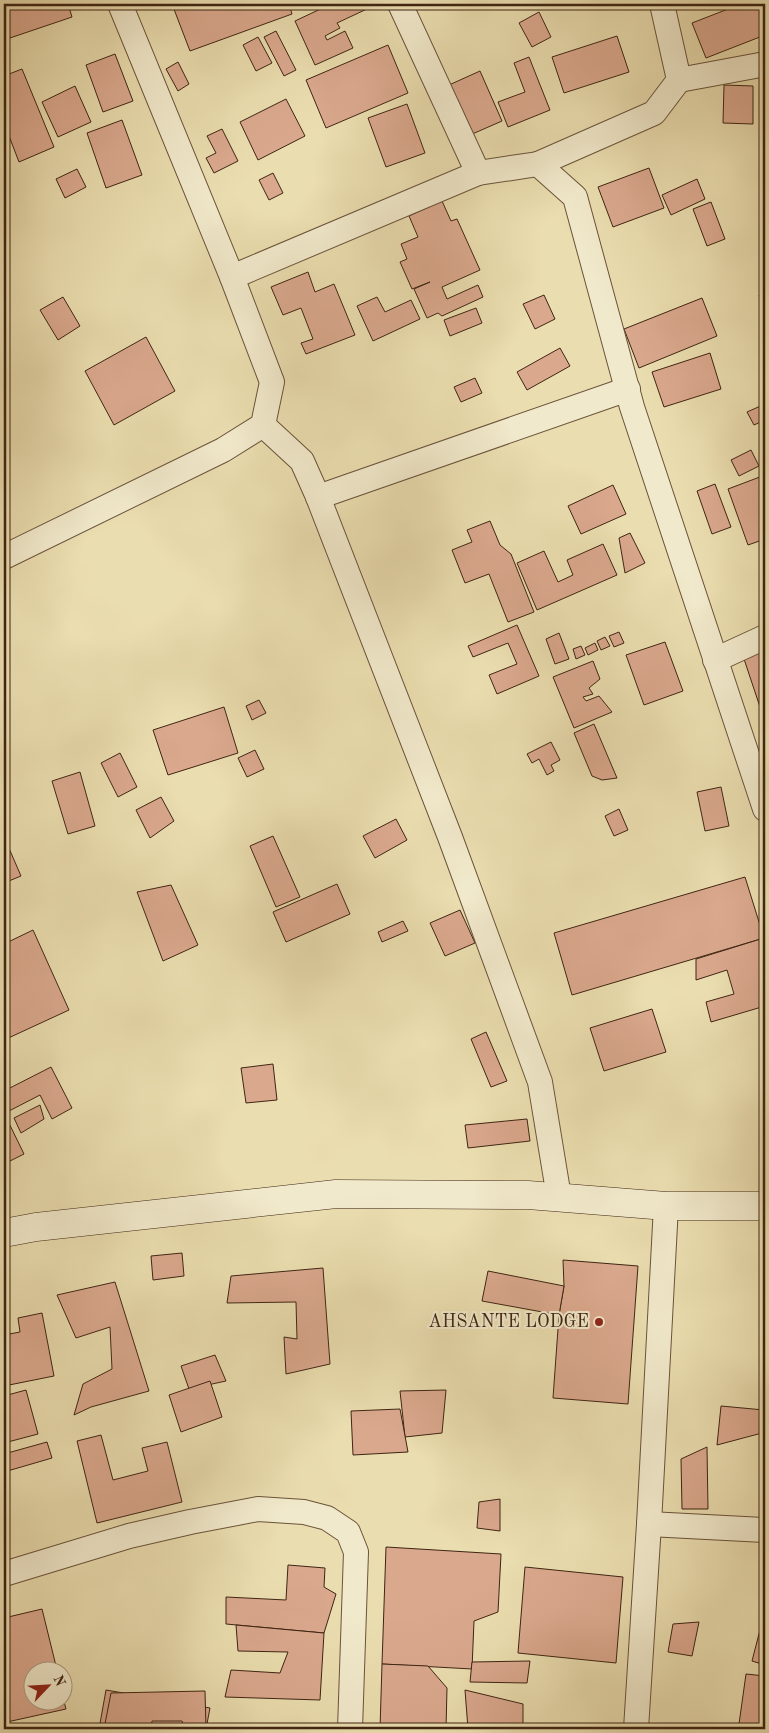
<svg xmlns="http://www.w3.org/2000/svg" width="769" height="1733" font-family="'Old Standard TT',serif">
<rect width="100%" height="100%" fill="#eaddaf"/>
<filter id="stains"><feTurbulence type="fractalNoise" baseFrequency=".004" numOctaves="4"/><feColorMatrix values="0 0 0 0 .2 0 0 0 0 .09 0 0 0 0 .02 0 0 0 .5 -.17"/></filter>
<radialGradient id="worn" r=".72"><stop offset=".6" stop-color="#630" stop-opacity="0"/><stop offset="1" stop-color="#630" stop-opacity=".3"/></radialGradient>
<g fill="#daa88d" stroke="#3f2513">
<path d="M4 4H68L72 17 4 40Z"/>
<path d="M172 4H289L292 14 190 51Z"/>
<path d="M331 4H367L369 8 337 23 340 28 325 36 327 40 345 31 353 48 315 65 295 21Z"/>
<path d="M741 4H758L765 22V35L706 58 692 23Z"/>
<path d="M539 12 551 37 532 47 519 23Z"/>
<path d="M276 31 296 70 284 76 264 37Z"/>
<path d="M617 36 629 72 564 93 552 57Z"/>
<path d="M258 37 272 63 256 71 243 45Z"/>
<path d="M388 45 408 93 326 128 306 80Z"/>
<path d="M115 54 133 101 103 112 86 65Z"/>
<path d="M529 57 550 110 508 127 498 102 525 92 514 63Z"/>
<path d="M178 62 189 84 178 91 166 69Z"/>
<path d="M22 69 54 147 19 162 4 123V76Z"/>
<path d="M480 71 502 121 470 135 449 85Z"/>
<path d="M724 85 753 86V124L723 123Z"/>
<path d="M75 86 91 122 58 137 42 102Z"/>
<path d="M286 99 305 136 258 160 240 122Z"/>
<path d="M407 104 425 153 386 167 368 118Z"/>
<path d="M122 120 142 175 106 188 87 133Z"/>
<path d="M222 129 238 161 214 173 206 158 216 153 207 136Z"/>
<path d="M649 168 664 208 613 227 598 187Z"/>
<path d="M77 169 86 187 65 198 56 179Z"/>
<path d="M273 173 283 193 269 200 259 180Z"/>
<path d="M697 179 705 199 671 215 662 195Z"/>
<path d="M442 201 451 221 457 219 480 270 442 287 447 299 478 285 483 297 442 316 438 313 427 318 414 289 430 282 412 289 400 262 407 259 401 244 418 237 409 216Z"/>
<path d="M711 202 725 239 707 246 693 209Z"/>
<path d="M308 272 315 292 334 284 355 335 306 354 301 343 313 339 301 308 283 315 271 287Z"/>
<path d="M765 293V315L759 295Z"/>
<path d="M544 295 555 319 535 329 523 304Z"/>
<path d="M63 297 80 326 58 340 40 310Z"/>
<path d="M377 297 385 312 411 300 420 319 373 341 357 306Z"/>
<path d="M702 298 717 336 639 368 624 329Z"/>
<path d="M476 308 482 323 450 336 444 320Z"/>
<path d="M146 337 175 391 114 425 85 371Z"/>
<path d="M560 348 570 366 527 390 517 372Z"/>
<path d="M710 353 721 389 664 407 652 372Z"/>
<path d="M475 378 482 393 461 402 454 387Z"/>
<path d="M765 404V420L754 425 747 412Z"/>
<path d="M751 450 759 466 739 476 731 460Z"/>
<path d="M765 475V539L748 545 728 489Z"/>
<path d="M715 484 731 527 712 534 697 491Z"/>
<path d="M613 485 626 514 581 534 568 506Z"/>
<path d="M490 521 500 545 511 554 534 612 508 622 489 574 465 583 452 550 472 542 467 530Z"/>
<path d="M630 533 645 563 625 573 619 538Z"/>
<path d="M603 544 617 575 537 610 517 563 544 551 558 582 573 575 567 560Z"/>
<path d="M517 625 539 676 497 694 489 675 517 664 508 643 473 657 468 646Z"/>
<path d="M619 632 624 643 614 647 609 636Z"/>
<path d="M559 633 569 659 555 664 546 639Z"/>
<path d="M605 637 610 646 601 650 597 641Z"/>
<path d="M665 642 683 691 644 705 626 655Z"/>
<path d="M595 643 598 650 588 655 585 648Z"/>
<path d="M765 645V708L761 710 742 653Z"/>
<path d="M581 646 585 655 576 659 573 649Z"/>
<path d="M593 661 600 679 589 688 593 694 583 697 586 701 599 696 612 712 574 728 553 677Z"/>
<path d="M259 700 266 713 252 720 246 706Z"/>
<path d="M224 707 238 753 168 775 153 730Z"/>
<path d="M594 724 617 778 602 780 592 776 574 733Z"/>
<path d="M551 742 560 760 551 765 554 771 547 775 539 759 532 763 527 754Z"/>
<path d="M255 750 264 769 247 777 238 758Z"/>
<path d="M120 753 137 787 118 797 101 763Z"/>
<path d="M80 772 95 826 68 834 52 781Z"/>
<path d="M721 787 729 826 705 831 697 792Z"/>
<path d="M161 797 174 821 150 838 136 810Z"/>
<path d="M619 809 628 830 614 836 605 816Z"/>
<path d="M396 819 407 840 375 858 363 836Z"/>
<path d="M273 836 300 897 276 907 250 846Z"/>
<path d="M8 846 21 876 4 883V848Z"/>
<path d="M745 877 764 938 572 995 554 933Z"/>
<path d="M337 884 350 914 286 942 273 912Z"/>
<path d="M171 885 198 945 163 961 137 892Z"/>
<path d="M460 910 475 943 445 956 430 923Z"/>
<path d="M403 921 408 931 382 942 378 932Z"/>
<path d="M33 930 69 1010 4 1040V944Z"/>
<path d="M764 938 765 943V1006L711 1022 706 1002 734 994 727 970 696 980V959Z"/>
<path d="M652 1009 666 1052 604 1071 590 1028Z"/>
<path d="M486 1032 507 1081 491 1087 471 1039Z"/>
<path d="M273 1064 277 1100 246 1103 241 1068Z"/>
<path d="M51 1067 72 1108 52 1119 40 1095 9 1111 4 1101V1091Z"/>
<path d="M40 1105 44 1119 21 1133 14 1118Z"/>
<path d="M4 1113 24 1154 4 1164Z"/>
<path d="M527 1119 530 1141 468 1148 465 1125Z"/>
<path d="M182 1253 184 1276 153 1280 151 1256Z"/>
<path d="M563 1260 638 1266 628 1404 553 1398 559 1315 564 1286Z"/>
<path d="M323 1268 330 1364 286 1374 284 1337 297 1339 296 1302 227 1303 231 1276Z"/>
<path d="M488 1271 564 1286 559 1315 482 1301Z"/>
<path d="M115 1282 149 1391 91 1407 74 1415 83 1384 112 1369 110 1327 76 1338 57 1295Z"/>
<path d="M42 1313 54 1376 4 1386V1335L20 1332 18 1318Z"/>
<path d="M215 1355 226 1381 189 1389 181 1366Z"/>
<path d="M210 1381 222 1417 181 1432 169 1395Z"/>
<path d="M26 1390 38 1434 4 1443V1396Z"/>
<path d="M446 1390 442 1433 405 1437 400 1391Z"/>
<path d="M721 1406 764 1410 762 1433 717 1445Z"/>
<path d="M400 1409 408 1452 353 1455 351 1411Z"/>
<path d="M101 1435 113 1480 148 1471 142 1448 167 1442 182 1502 97 1523 77 1441Z"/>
<path d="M47 1442 52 1458 4 1472V1454Z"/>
<path d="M707 1447 708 1509H682L681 1459Z"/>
<path d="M500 1499V1531L477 1528 479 1502Z"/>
<path d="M386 1547 501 1554 498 1612 474 1621 472 1669 382 1664Z"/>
<path d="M764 1561H765V1605H762Z"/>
<path d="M288 1565 325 1568 324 1587 336 1594 324 1633 226 1624V1597L286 1600Z"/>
<path d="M525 1567 623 1577 616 1663 518 1653Z"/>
<path d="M42 1609 57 1670H32V1700H62V1694L66 1709 7 1722 4 1707V1618Z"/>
<path d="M699 1622 692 1656 668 1652 673 1624Z"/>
<path d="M236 1625 324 1633 320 1700 225 1697 231 1670 280 1673 288 1652 238 1651Z"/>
<path d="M760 1630 765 1631V1665L752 1661Z"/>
<path d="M530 1661 527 1683 470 1682 472 1662Z"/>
<path d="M382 1664 428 1666 447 1688 446 1729H380Z"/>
<path d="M746 1674 765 1676V1728L739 1724Z"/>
<path d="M106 1690 210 1708 206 1729H99Z"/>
<path d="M465 1690 523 1704V1729H468Z"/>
<path d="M205 1691 206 1729H185L182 1721H152L151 1729H104L111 1693Z"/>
</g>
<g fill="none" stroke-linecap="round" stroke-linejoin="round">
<g stroke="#6a533a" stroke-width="26">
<g id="street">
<path d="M400 4 478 173"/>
<path d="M679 80 765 64"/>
<path d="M538 164 654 113 679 80 662 4"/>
<path d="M232 277 478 173 538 164 575 197 632 407 765 809"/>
<path d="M263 425 302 461 318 497 450 837 540 1082 559 1197"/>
<path d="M318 497 628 389"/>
<path d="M4 557 223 450 263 425 272 382 232 277 120 4"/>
<path d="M715 660 765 637"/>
<path d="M649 1524 765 1530"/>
<path d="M4 1574 129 1536 190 1522 258 1509 304 1512 327 1518 348 1532 356 1552 350 1729"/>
<path d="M636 1729 649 1524 666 1206"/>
</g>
</g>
<g stroke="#3f2513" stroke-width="29">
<path id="secondary" d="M4 1233 36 1227 336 1194 528 1195 666 1206H765"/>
</g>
<use href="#street" stroke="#f1e9cb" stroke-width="24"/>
<use href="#secondary" stroke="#f1e9cb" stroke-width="28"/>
</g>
<circle fill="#8f2418" stroke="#f1e9cb" stroke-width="2" cx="599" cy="1322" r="5"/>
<g text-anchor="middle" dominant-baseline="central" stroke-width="4" stroke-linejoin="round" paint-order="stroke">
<g font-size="18" fill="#3f2513" stroke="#f1e9cb" text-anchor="end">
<text x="589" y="1322">AHSANTE LODGE</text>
</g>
</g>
<rect width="769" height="1733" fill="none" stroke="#eaddaf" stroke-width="20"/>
<rect x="5" y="5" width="759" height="1723" fill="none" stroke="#3f2513" stroke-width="2.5"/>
<rect x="10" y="10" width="749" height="1713" fill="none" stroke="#3f2513"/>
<g transform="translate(48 1686) rotate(65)"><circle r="24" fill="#f1e9cb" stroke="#aa9b81"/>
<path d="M0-4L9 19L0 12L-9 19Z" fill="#8f2418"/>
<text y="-8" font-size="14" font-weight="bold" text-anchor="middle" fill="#3f2513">N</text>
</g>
<rect width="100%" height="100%" filter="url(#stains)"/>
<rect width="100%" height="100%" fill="url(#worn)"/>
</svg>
